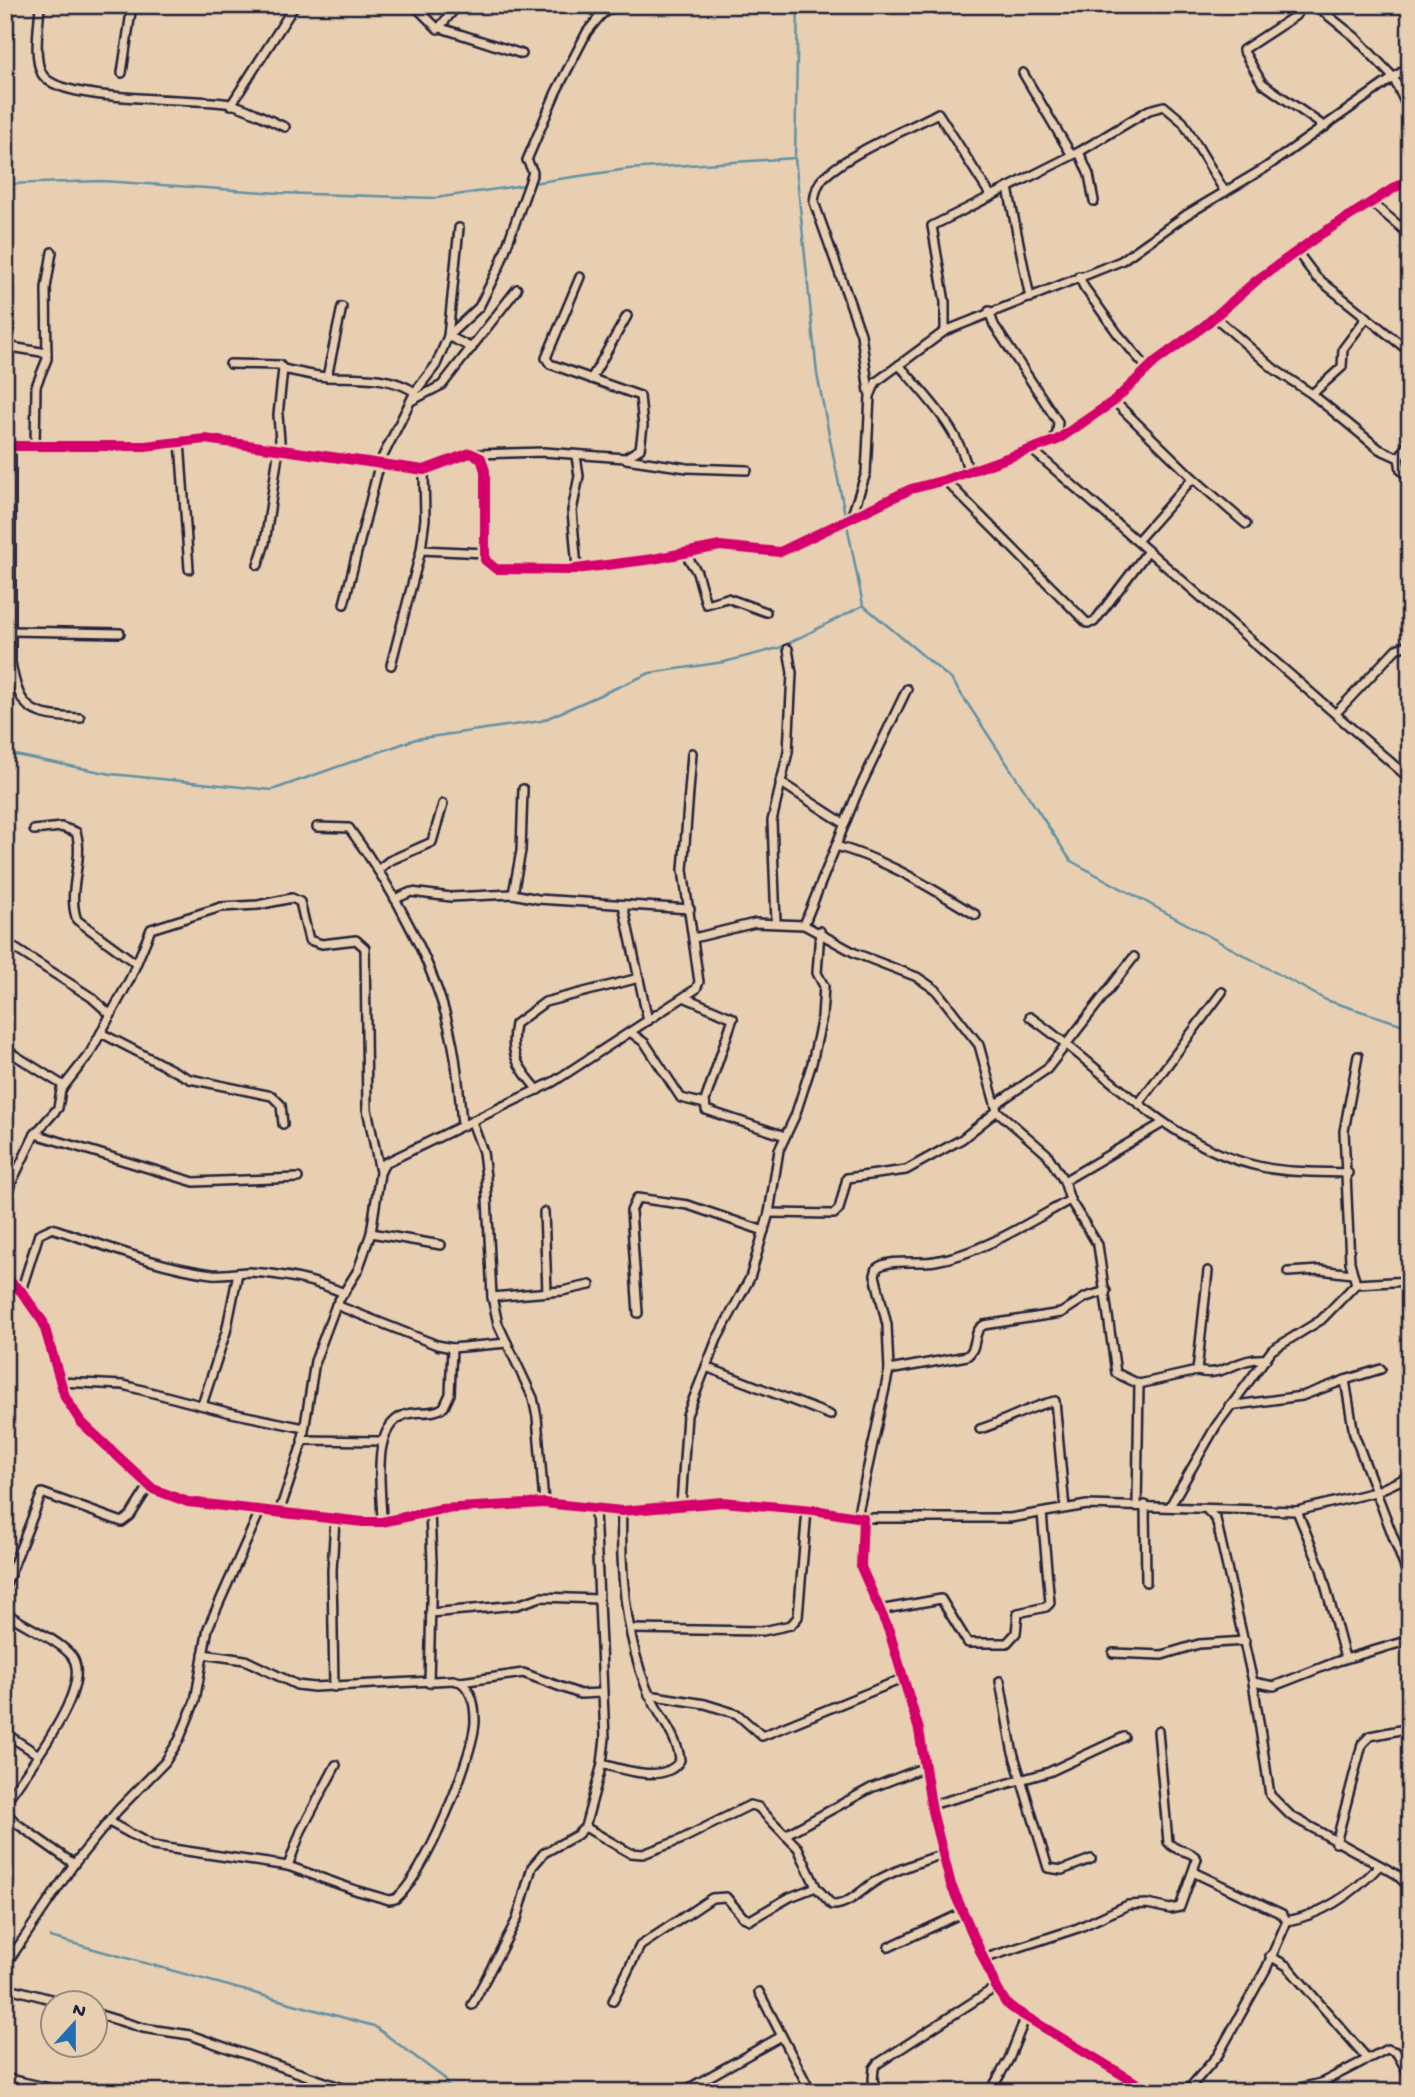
<svg xmlns="http://www.w3.org/2000/svg" width="1415" height="2097" font-family="'Gochi Hand',sans-serif">
<rect width="100%" height="100%" fill="#e9cfb1"/>
<filter id="ink" filterUnits="userSpaceOnUse"><feTurbulence type="fractalNoise" baseFrequency=".0143" numOctaves="2"/><feDisplacementMap in="SourceGraphic" scale="14" xChannelSelector="R" yChannelSelector="G"/><feConvolveMatrix kernelMatrix="1 2 1 2 8 2 1 2 1" color-interpolation-filters="sRGB"/></filter>
<g filter="url(#ink)">
<g fill="none" stroke-linecap="round" stroke-linejoin="round">
<g stroke="#6291a5" stroke-width="2.5">
<path d="M798 5 795 158 817 374 863 605 952 680 1071 861 1326 1000 1410 1027"/>
<path d="M532 183 628 169 795 158"/>
<path d="M5 184 103 181 279 193 435 198 525 185"/>
<path d="M5 753 111 774 272 790 416 739 541 721 650 673 724 662 779 648 862 606"/>
<path d="M50 1937 374 2026 444 2078 451 2092"/>
</g>
<g stroke="#22223b" stroke-width="12">
<g id="street">
<path d="M40 5C39 25 33 57 42 74 59 104 197 97 230 104 249 108 268 120 285 127"/>
<path d="M414 5 438 29 458 5"/>
<path d="M586 5 601 15"/>
<path d="M1304 5 1295 16 1243 50 1262 83 1325 127"/>
<path d="M1315 5 1355 37 1393 77 1410 113"/>
<path d="M441 28 522 54"/>
<path d="M122 73 132 5"/>
<path d="M1023 73 1071 154"/>
<path d="M231 105 295 5"/>
<path d="M1079 152 1149 110 1164 106 1183 122 1225 192"/>
<path d="M1008 188 1030 298"/>
<path d="M1372 203 1410 235"/>
<path d="M1298 253 1316 277 1410 352"/>
<path d="M1079 276 1084 287 1118 334 1147 368"/>
<path d="M989 311 994 325 1058 422 1057 433 1052 441"/>
<path d="M1215 317 1274 369 1312 394 1379 449 1399 458"/>
<path d="M945 331V302L932 226 1079 152 1089 175 1094 201"/>
<path d="M5 346 47 353"/>
<path d="M472 348 448 336 479 307 500 265 529 184 533 172 527 160 556 92 587 32 601 15 615 5"/>
<path d="M230 364 280 365 283 369 278 415 280 441 265 543 258 565"/>
<path d="M899 365C925 395 961 431 968 472"/>
<path d="M283 369C298 372 313 376 328 377 359 378 388 375 415 392"/>
<path d="M327 377 342 307"/>
<path d="M591 379 627 316"/>
<path d="M869 392 861 334 814 202C815 192 817 184 824 177 854 150 903 132 938 113L991 196"/>
<path d="M1312 394 1342 367 1343 349 1367 317"/>
<path d="M413 400 442 385 517 289"/>
<path d="M1114 401 1193 478 1246 524"/>
<path d="M1410 440 1399 458 1401 470 1410 479"/>
<path d="M180 441 189 569"/>
<path d="M5 446H145L205 439 424 470 470 453 481 458 485 471V560L496 569 568 570 653 559 720 546 780 552 911 489 945 480 1057 440 1114 401 1156 361 1204 326 1257 280 1321 234 1410 178"/>
<path d="M11 446V662C19 712 32 716 80 718"/>
<path d="M35 447 36 386 47 359 46 288 52 252"/>
<path d="M1030 448 1410 779"/>
<path d="M477 454 544 452 625 458 640 449 643 426 640 396 550 364 546 358 580 277"/>
<path d="M576 456 579 476 572 511 577 568"/>
<path d="M626 459 687 468 747 470"/>
<path d="M945 480 1087 623 1094 622 1148 551"/>
<path d="M851 518 866 473 870 396 876 382 945 331 1121 261 1186 215 1265 168 1410 66"/>
<path d="M1137 541 1193 478"/>
<path d="M421 550 485 553"/>
<path d="M684 552 697 572 706 604 727 598 766 612"/>
<path d="M344 604 380 462 415 392 436 365 448 336 459 228"/>
<path d="M11 631 120 633"/>
<path d="M391 665 421 550 425 519 424 470"/>
<path d="M1337 712 1396 649 1410 644"/>
<path d="M780 782 845 824"/>
<path d="M317 827 349 828C394 889 439 971 453 1046 458 1072 460 1099 462 1126"/>
<path d="M34 830 61 827 76 832C85 860 66 891 77 920L134 962"/>
<path d="M836 846C888 860 930 888 976 915"/>
<path d="M379 869 389 861 432 842 443 804"/>
<path d="M513 894 521 851 523 789"/>
<path d="M395 899 411 892 451 897 513 894 538 899 690 909"/>
<path d="M623 905 648 1021"/>
<path d="M776 922 772 821 788 752 792 673 788 649"/>
<path d="M804 925 856 796 907 689"/>
<path d="M694 938 755 923 804 925 855 953 917 977 936 990 979 1045 997 1111 1047 1154 1064 1181 1070 1200 1098 1245 1116 1373 1139 1384 1197 1371 1208 1271"/>
<path d="M5 942 91 997 111 1015"/>
<path d="M686 998 733 1018 705 1101 706 1110 785 1136"/>
<path d="M1030 1017C1106 1069 1167 1147 1262 1167 1290 1173 1319 1172 1348 1173"/>
<path d="M630 1032 645 1043 681 1098 705 1104"/>
<path d="M101 1033 190 1079 272 1096 281 1105 283 1124"/>
<path d="M5 1049 64 1086"/>
<path d="M538 1090C518 1067 509 1055 515 1024L545 1002 639 978"/>
<path d="M1139 1103 1222 992"/>
<path d="M996 1104 1047 1069 1134 957"/>
<path d="M472 1122 483 1152 486 1177 492 1297 498 1324 533 1398 537 1417 544 1503"/>
<path d="M35 1134 194 1182 298 1178"/>
<path d="M1064 1181 1163 1123"/>
<path d="M5 1196 35 1134 58 1108 61 1090 90 1053 130 979 151 929 221 907 258 905 292 898 300 902 309 940 322 944 356 940 365 948 367 1109 380 1172"/>
<path d="M544 1212 547 1292"/>
<path d="M769 1213 834 1214 839 1209 847 1178 906 1170 962 1139 997 1111"/>
<path d="M371 1233 441 1245"/>
<path d="M1288 1272 1320 1270 1352 1274"/>
<path d="M5 1278 21 1291 43 1322 65 1397 81 1422 153 1489 188 1502 363 1522H382L441 1509 544 1503 622 1511 722 1502 814 1510 863 1518 861 1567 889 1631 919 1730 932 1811 951 1885 996 1987 1006 2003 1015 2010 1151 2092"/>
<path d="M1356 1284 1350 1262 1344 1131 1358 1056"/>
<path d="M21 1291 39 1234 52 1228C103 1245 158 1267 212 1274 225 1275 237 1272 250 1272 283 1274 314 1280 344 1293"/>
<path d="M492 1297 562 1291 590 1285"/>
<path d="M336 1305 437 1345 452 1348 507 1343"/>
<path d="M638 1313 631 1211 637 1198 688 1205 764 1231"/>
<path d="M706 1367 830 1415"/>
<path d="M889 1370 967 1356C979 1348 971 1332 984 1325L1061 1313 1086 1297 1106 1291"/>
<path d="M1197 1371C1225 1378 1235 1357 1266 1359"/>
<path d="M1345 1380 1381 1369"/>
<path d="M60 1382 123 1385 227 1412 304 1428"/>
<path d="M202 1405 226 1332 238 1273"/>
<path d="M1229 1406 1302 1396 1345 1380 1354 1434 1410 1581"/>
<path d="M980 1429C1006 1421 1028 1407 1055 1401L1065 1508"/>
<path d="M302 1440 380 1441"/>
<path d="M681 1505 687 1415 717 1339 750 1278 769 1213 779 1150 795 1116 812 1063 822 1017 824 986 817 973 820 931"/>
<path d="M1137 1505 1139 1384"/>
<path d="M1145 1505 1146 1582"/>
<path d="M1170 1506 1216 1426 1272 1350 1321 1320 1356 1284 1410 1281"/>
<path d="M1208 1511 1216 1519 1253 1682 1270 1795 1291 1816 1396 1874 1410 1888"/>
<path d="M1297 1511 1321 1569 1345 1658"/>
<path d="M279 1513 302 1444 315 1361 336 1305 358 1270 371 1233 380 1173 385 1163 553 1082 696 989 699 982 683 870 692 753"/>
<path d="M857 1517 889 1370 887 1325 875 1275 877 1268C890 1258 918 1264 935 1261 983 1253 1027 1223 1070 1200"/>
<path d="M863 1518H1010L1087 1505 1297 1511 1375 1492 1410 1476"/>
<path d="M382 1522C382 1491 370 1431 402 1416 415 1409 432 1416 444 1407L450 1394 452 1348"/>
<path d="M5 1587 42 1493 122 1522 130 1516 149 1486"/>
<path d="M879 1610 941 1599 968 1643H1007L1016 1633 1018 1613 1046 1607 1050 1603 1042 1513"/>
<path d="M5 1612C25 1627 52 1636 69 1653 100 1682 24 1774 5 1803"/>
<path d="M430 1613 517 1605 541 1597 598 1599"/>
<path d="M632 1629 763 1631 791 1625 798 1617 807 1510"/>
<path d="M1113 1653 1162 1655 1199 1644 1245 1641"/>
<path d="M203 1654 245 1660 297 1685 314 1687 453 1680 461 1682 523 1673 580 1694 601 1693"/>
<path d="M1000 1681 1012 1749 1048 1868 1062 1870 1091 1859"/>
<path d="M1253 1682 1274 1686 1338 1661 1410 1640"/>
<path d="M429 1683 432 1562 430 1511"/>
<path d="M334 1687 332 1571 335 1519"/>
<path d="M649 1695 705 1704 737 1714 762 1736 902 1679"/>
<path d="M5 1733 37 1754"/>
<path d="M602 1764C623 1770 667 1784 680 1760 678 1736 655 1711 646 1687 625 1632 620 1569 622 1511"/>
<path d="M931 1805 1049 1772 1124 1737"/>
<path d="M5 1811 16 1823 74 1864"/>
<path d="M109 1822 153 1846 288 1866 358 1891 389 1900 395 1899C424 1879 473 1757 475 1722 475 1707 473 1692 461 1682"/>
<path d="M585 1827 630 1853 643 1854 680 1840 750 1805 758 1807 798 1848 816 1887 832 1905C848 1906 862 1889 876 1881 897 1869 921 1861 944 1854"/>
<path d="M785 1835 871 1788 925 1767"/>
<path d="M1336 1843 1362 1744 1370 1736 1410 1728"/>
<path d="M288 1866 301 1831 336 1765"/>
<path d="M1287 1921C1324 1914 1354 1893 1379 1866"/>
<path d="M889 1947 962 1913"/>
<path d="M1270 1956 1287 1966 1366 2057"/>
<path d="M983 1959 1078 1928 1128 1905 1147 1904 1170 1909 1180 1907 1197 1859C1191 1849 1176 1853 1168 1842L1158 1731"/>
<path d="M5 1966 74 1864 118 1810 165 1762 179 1740 195 1701 208 1628 260 1511"/>
<path d="M5 1987 62 2002"/>
<path d="M759 1992 811 2092"/>
<path d="M613 2001 640 1946 712 1898 726 1897 743 1917 750 1920 790 1897 816 1887"/>
<path d="M472 2005 517 1919 532 1867 544 1853 577 1835 585 1827 602 1764 605 1738 595 1509"/>
<path d="M94 2013 143 2028 190 2035 348 2090"/>
<path d="M5 2078 67 2092"/>
<path d="M1321 2083 1327 2092"/>
<path d="M682 2092 780 2037"/>
<path d="M878 2092 873 2080 874 2068 877 2064 996 1987"/>
<path d="M990 2092 1009 2059 1026 2016"/>
<path d="M1186 2092 1218 2055 1266 1969 1287 1921 1282 1914 1193 1872"/>
<path d="M1282 2092 1321 2083 1387 2049 1396 2052 1410 2076"/>
</g>
</g>
<use href="#street" stroke="#e9cfb1" stroke-width="7"/>
<g stroke="#e9cfb1" stroke-width="15">
<g id="cycleway">
<path d="M5 446H145L205 439 424 470 470 453 481 458 485 471V560L496 569 568 570 653 559 720 546 780 552 911 489 945 480 1057 440 1114 401 1156 361 1204 326 1257 280 1321 234 1410 178"/>
<path d="M5 1278 21 1291 43 1322 65 1397 81 1422 153 1489 188 1502 363 1522H382L441 1509 544 1503 622 1511 722 1502 814 1510 863 1518 861 1567 889 1631 919 1730 932 1811 951 1885 996 1987 1006 2003 1015 2010 1151 2092"/>
</g>
</g>
<use href="#cycleway" stroke="#d6006c" stroke-width="10"/>
</g>
</g>
<rect width="1415" height="2097" fill="none" stroke="#e9cfb1" stroke-width="28"/>
<rect x="14" y="14" width="1387" height="2069" fill="none" stroke="#22223b" stroke-width="2.5" filter="url(#ink)"/>
<g transform="translate(74 2024) rotate(21)"><circle r="33" fill="#e9cfb1" stroke="#998a82" stroke-width="2"/>
<path d="M0-5L12 26L0 18L-12 26Z" fill="#1f6fb2"/>
<text y="-10" font-size="19" font-weight="bold" text-anchor="middle" fill="#22223b">N</text>
</g>
</svg>
